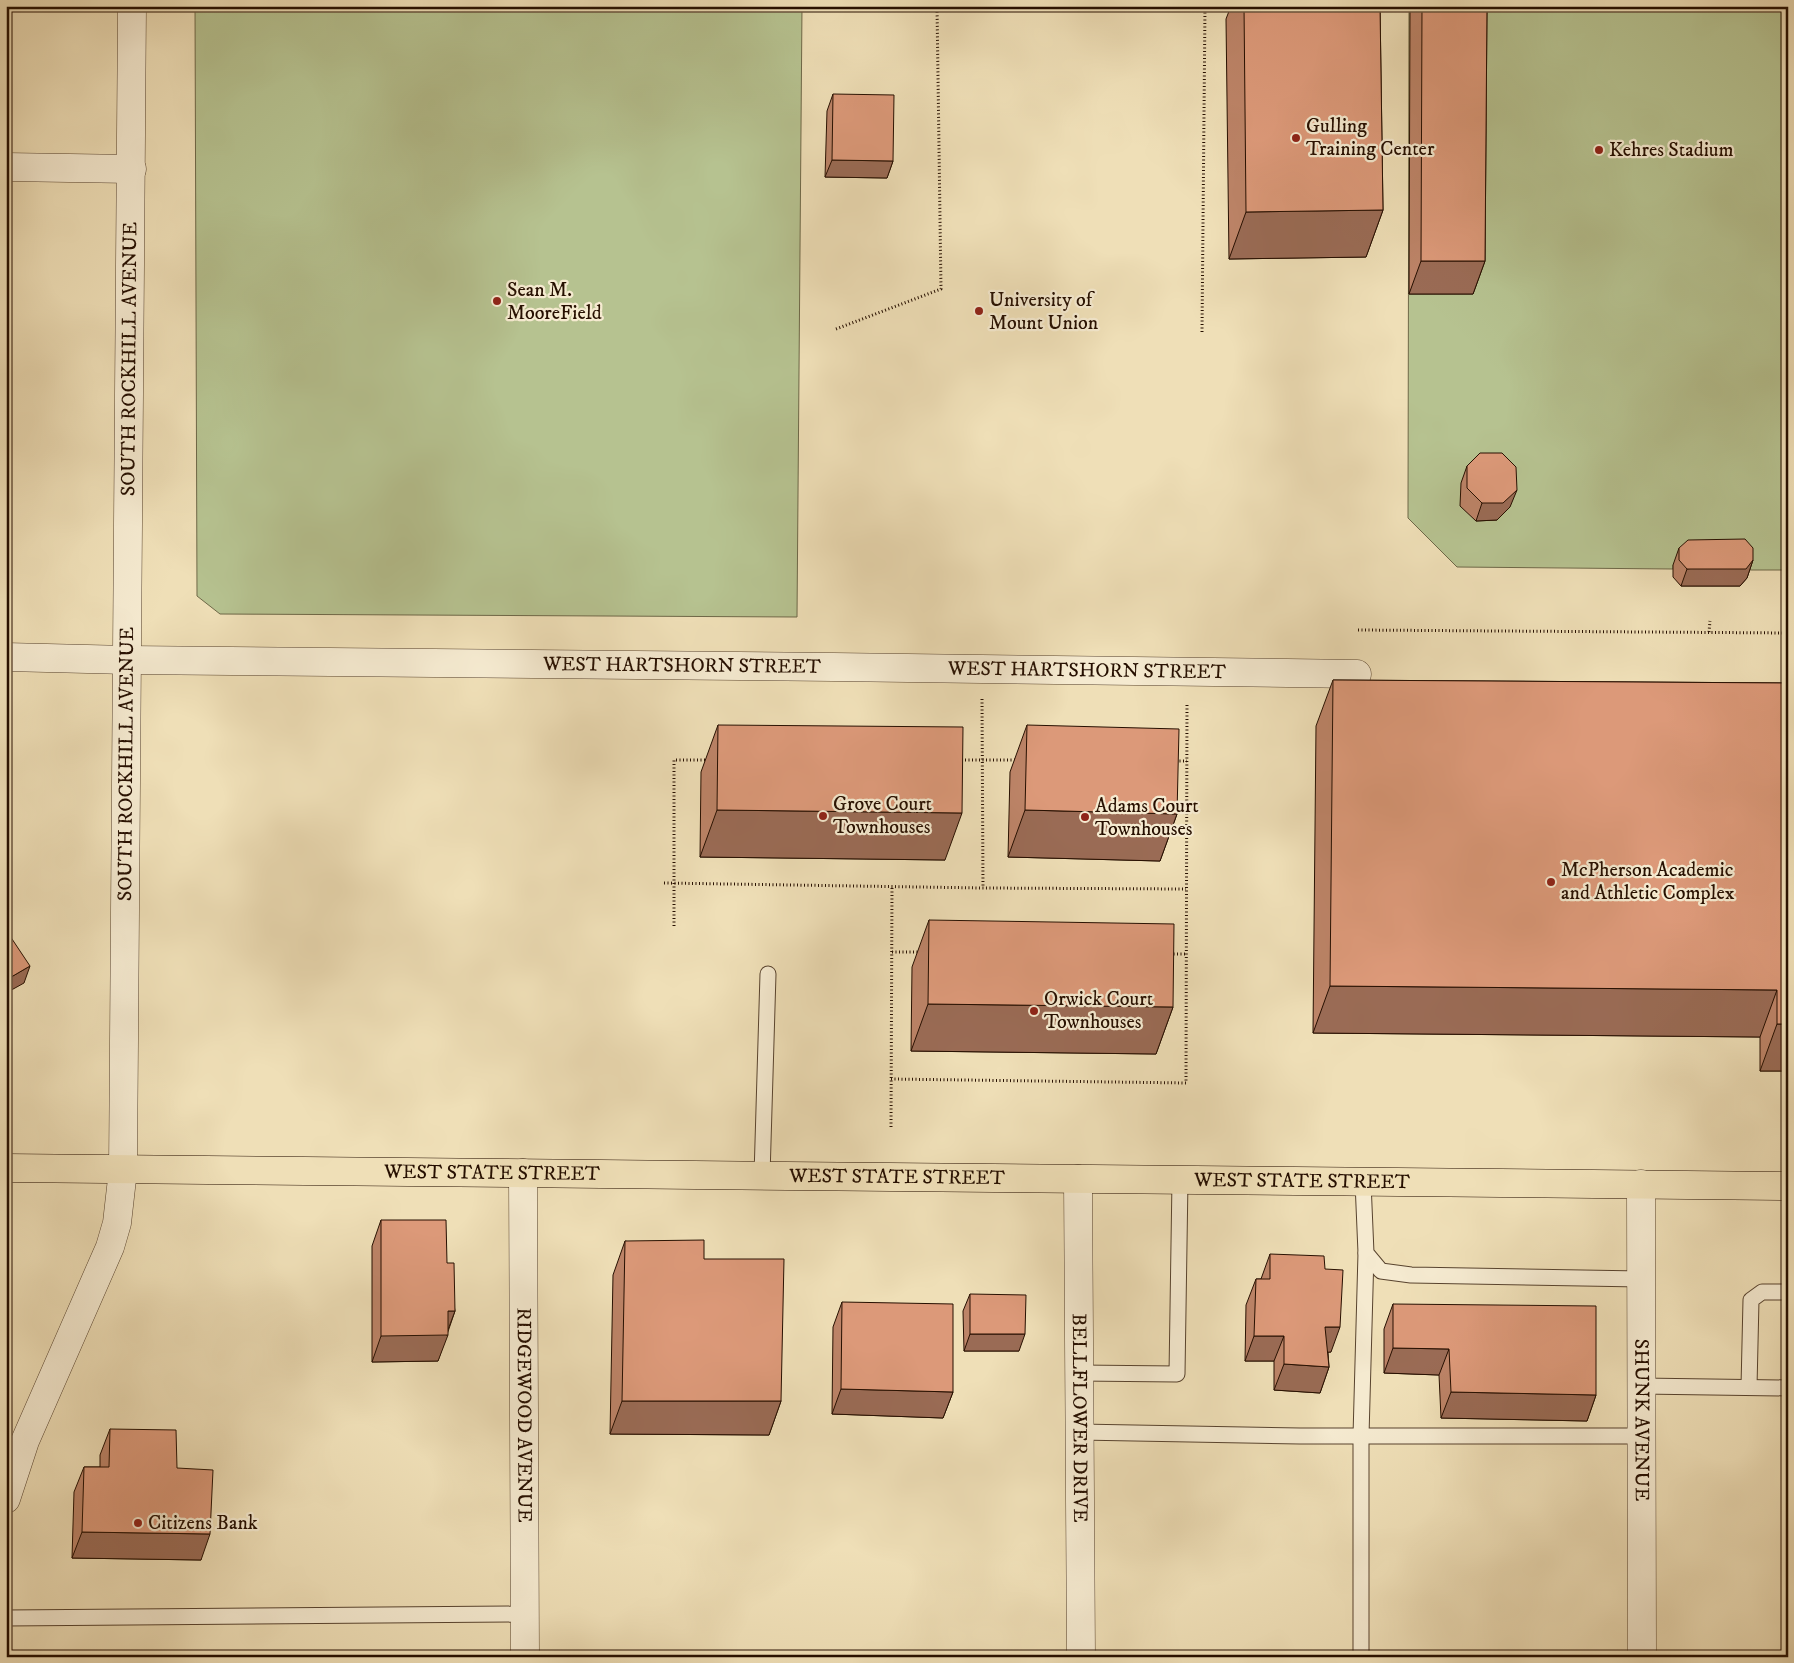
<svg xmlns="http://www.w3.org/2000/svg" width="1794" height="1663" font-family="'IM FELL DW Pica',serif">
<rect width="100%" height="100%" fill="#efdfb7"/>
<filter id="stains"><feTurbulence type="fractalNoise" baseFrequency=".004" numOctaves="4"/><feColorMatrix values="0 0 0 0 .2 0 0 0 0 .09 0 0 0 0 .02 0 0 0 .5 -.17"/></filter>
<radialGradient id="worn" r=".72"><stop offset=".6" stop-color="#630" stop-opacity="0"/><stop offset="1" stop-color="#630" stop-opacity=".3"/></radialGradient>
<g fill="#b6c290" stroke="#6e6848">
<path d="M195 6H802L797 617 220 614 197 596Z"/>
<path d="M1409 6H1788V570H1747L1673 565V569L1457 567 1408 518Z"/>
</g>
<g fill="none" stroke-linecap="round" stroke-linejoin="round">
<g stroke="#58432e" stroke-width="17">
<g id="service">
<path d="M762 1176 768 974"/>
<path d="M1363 1182 1366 1253 1381 1271 1411 1275 1641 1279"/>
<path d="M1079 1373 1177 1374 1180 1180"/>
<path d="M1641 1386 1788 1388"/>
<path d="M1749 1387 1751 1300 1762 1292H1788"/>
<path d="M1079 1432 1300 1436H1642"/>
<path d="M6 1618 525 1614"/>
<path d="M1361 1657V1436L1366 1253"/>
</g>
</g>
<g stroke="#58432e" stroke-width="29">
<g id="minor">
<path d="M6 167 132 169"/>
<path id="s1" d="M6 657 128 660 834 667 1357 674"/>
<path id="s2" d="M523 1173 525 1657"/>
<path id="s3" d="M1078 1179 1081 1657"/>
<path id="s4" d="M1641 1184 1642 1657"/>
<path d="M6 1499 25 1441 110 1247 117 1223 123 1170"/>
</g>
</g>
<g stroke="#58432e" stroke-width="29">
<g id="tertiary">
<path id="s5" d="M123 1170 132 6"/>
</g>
</g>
<g stroke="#260f00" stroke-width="29">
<g id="trunk">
<path id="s6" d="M6 1168 1788 1186"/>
</g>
</g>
<g stroke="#260f00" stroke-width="3" stroke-dasharray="1 2.5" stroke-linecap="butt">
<path d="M836 329 941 289 937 6"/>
<path d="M1202 332 1205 6"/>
<path d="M1358 630 1788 633"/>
<path d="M1709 632 1710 621"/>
<path d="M982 699 983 888"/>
<path d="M958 760H1017"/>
<path d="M1176 761H1187"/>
<path d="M664 883 983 888 1186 889"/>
<path d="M674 926V760H709"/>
<path d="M892 952H921"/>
<path d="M1170 954H1187"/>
<path d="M891 1079 1186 1083 1187 704"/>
<path d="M891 1127 892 887"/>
</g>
<use href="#service" stroke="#f5ead0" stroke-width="15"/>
<use href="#minor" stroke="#f5ead0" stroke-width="28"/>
<use href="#tertiary" stroke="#f5ead0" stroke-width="28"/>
<use href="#trunk" stroke="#efdfb7" stroke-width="28"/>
</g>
<g fill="#bd8468" stroke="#260f00">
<path d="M1231 6H1380L1383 210 1366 257 1229 259 1226 19Z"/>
<path d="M1410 6H1487L1485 261 1473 294H1409Z"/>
<path d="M833 94 893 161 887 178 825 177 827 111Z"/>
<path d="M1467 466 1510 507 1497 520 1476 521 1460 506 1461 483Z"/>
<path d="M1679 548 1753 560 1747 578 1740 586H1681L1673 577V565Z"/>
<path d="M1333 680 1788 683V1071H1760V1037L1313 1033 1316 726Z"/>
<path d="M718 725 945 860 700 857 701 772Z"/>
<path d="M1027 725 1177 814 1160 861 1008 857 1010 772Z"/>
<path d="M929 920 1173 1007 1156 1054 911 1051 912 967Z"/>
<path d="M381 1220 447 1263 455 1311 438 1361 372 1362V1246Z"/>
<path d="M625 1241 704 1259 781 1401 769 1435 610 1434 613 1275Z"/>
<path d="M1270 1254 1331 1352H1328L1329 1367 1320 1393 1274 1390V1361H1245L1246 1305 1256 1279H1261Z"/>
<path d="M970 1294 1019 1351H964L963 1311Z"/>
<path d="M842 1302 953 1392 943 1418 832 1414 833 1327Z"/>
<path d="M1393 1304 1596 1395 1587 1421 1441 1418 1439 1375 1384 1373V1329Z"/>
<path d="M110 1429 177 1468 201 1560 72 1558 74 1492 84 1467H100V1455Z"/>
</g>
<g fill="#9a6b55" stroke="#260f00">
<path d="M832 160 893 161 887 178 825 177Z"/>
<path d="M1383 210 1366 257 1229 259 1246 212Z"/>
<path d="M1421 261H1485L1473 294H1409Z"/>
<path d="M1517 490 1510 507 1497 520 1476 521 1482 503Z"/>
<path d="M1753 560 1747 578 1740 586H1681L1687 569Z"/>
<path d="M717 810 962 813 945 860 700 857Z"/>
<path d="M1025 810 1177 814 1160 861 1008 857Z"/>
<path d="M30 966 24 983 6 993V980Z"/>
<path d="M1330 986 1777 990 1760 1037 1313 1033Z"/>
<path d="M928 1004 1173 1007 1156 1054 911 1051Z"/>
<path d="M1777 1024H1788V1071H1760Z"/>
<path d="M448 1311H455L446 1335H448L438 1361 372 1362 381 1336Z"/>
<path d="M1325 1327H1340L1331 1352 1316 1353Z"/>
<path d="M970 1334H1025L1019 1351H964Z"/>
<path d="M1254 1336H1284L1274 1361H1245Z"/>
<path d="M1393 1348 1449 1349 1439 1375 1384 1373Z"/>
<path d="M1284 1364 1329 1367 1320 1393 1274 1390Z"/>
<path d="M841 1389 953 1392 943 1418 832 1414Z"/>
<path d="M1451 1392 1596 1395 1587 1421 1441 1418Z"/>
<path d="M622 1401H781L769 1435 610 1434Z"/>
<path d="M82 1532 210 1534 201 1560 72 1558Z"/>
</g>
<g fill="#dc9979" stroke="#260f00">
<path d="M1244 6H1380L1383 210 1246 212Z"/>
<path d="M1422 6H1487L1485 261H1421Z"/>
<path d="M833 94 894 95 893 161 832 160Z"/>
<path d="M1480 453H1502L1516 467 1517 490 1503 503H1482L1467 488V466Z"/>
<path d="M1745 539 1753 548V560L1746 569H1687L1679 560V548L1688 540Z"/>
<path d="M1333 680 1788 683V1024H1777V990L1330 986Z"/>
<path d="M718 725 963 727 962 813 717 810Z"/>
<path d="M1027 725 1179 729 1177 814 1025 810Z"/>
<path d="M929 920 1174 924 1173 1007 928 1004Z"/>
<path d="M6 930 30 966 6 980Z"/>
<path d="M381 1220H446L447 1263H454L455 1311H448V1335L381 1336Z"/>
<path d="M704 1240V1259H784L781 1401H622L625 1241Z"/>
<path d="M1270 1254 1324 1256 1325 1269 1343 1270 1340 1327H1325L1329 1367 1284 1364V1336H1254L1256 1279H1270Z"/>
<path d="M970 1294 1026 1295 1025 1334H970Z"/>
<path d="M842 1302 953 1304V1392L841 1389Z"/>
<path d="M1393 1304 1596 1306V1395L1451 1392 1449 1349 1393 1348Z"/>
<path d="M110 1429 176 1430 177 1468 213 1470 210 1534 82 1532 84 1467H109Z"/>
</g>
<g fill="#8f2418" stroke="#f5ead0" stroke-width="2">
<circle cx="1296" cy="138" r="5"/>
<circle cx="1599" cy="150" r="5"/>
<circle cx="497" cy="301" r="5"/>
<circle cx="979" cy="311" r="5"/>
<circle cx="823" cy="816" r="5"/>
<circle cx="1085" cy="817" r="5"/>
<circle cx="1551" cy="882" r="5"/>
<circle cx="1034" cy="1011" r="5"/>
<circle cx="138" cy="1523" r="5"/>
</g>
<g text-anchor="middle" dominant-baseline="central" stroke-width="4.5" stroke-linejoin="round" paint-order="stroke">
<g font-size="20" fill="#260f00" stroke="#f5ead0" text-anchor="start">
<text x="1306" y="126">Gulling<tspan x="1306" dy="23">Training Center</tspan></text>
<text x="1609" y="150">Kehres Stadium</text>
<text x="507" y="290">Sean M.<tspan x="507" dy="23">MooreField</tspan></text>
<text x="989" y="300">University of<tspan x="989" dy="23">Mount Union</tspan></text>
<text x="833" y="804">Grove Court<tspan x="833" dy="23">Townhouses</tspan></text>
<text x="1095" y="806">Adams Court<tspan x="1095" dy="23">Townhouses</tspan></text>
<text x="1561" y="870">McPherson Academic<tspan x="1561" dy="23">and Athletic Complex</tspan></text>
<text x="1044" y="999">Orwick Court<tspan x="1044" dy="23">Townhouses</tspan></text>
<text x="148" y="1523">Citizens Bank</text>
</g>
<g font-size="20" fill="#260f00" stroke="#f5ead0">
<text stroke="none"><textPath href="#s5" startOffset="811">SOUTH ROCKHILL AVENUE</textPath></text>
<text stroke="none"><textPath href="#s1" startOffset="676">WEST HARTSHORN STREET</textPath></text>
<text stroke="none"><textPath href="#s1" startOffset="1081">WEST HARTSHORN STREET</textPath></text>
<text stroke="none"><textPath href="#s5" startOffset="406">SOUTH ROCKHILL AVENUE</textPath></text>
<text stroke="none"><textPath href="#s6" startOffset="486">WEST STATE STREET</textPath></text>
<text stroke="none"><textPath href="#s6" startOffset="891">WEST STATE STREET</textPath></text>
<text stroke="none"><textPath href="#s6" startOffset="1296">WEST STATE STREET</textPath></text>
<text stroke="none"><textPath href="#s2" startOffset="242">RIDGEWOOD AVENUE</textPath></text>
<text stroke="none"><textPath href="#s3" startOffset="239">BELLFLOWER DRIVE</textPath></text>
<text stroke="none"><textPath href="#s4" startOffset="236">SHUNK AVENUE</textPath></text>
</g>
</g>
<rect width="1794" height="1663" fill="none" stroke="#efdfb7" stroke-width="25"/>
<rect x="8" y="8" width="1779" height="1648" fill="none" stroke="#260f00" stroke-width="2.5"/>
<rect x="12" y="12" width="1769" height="1638" fill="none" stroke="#260f00"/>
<rect width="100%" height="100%" filter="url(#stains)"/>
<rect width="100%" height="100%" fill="url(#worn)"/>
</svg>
